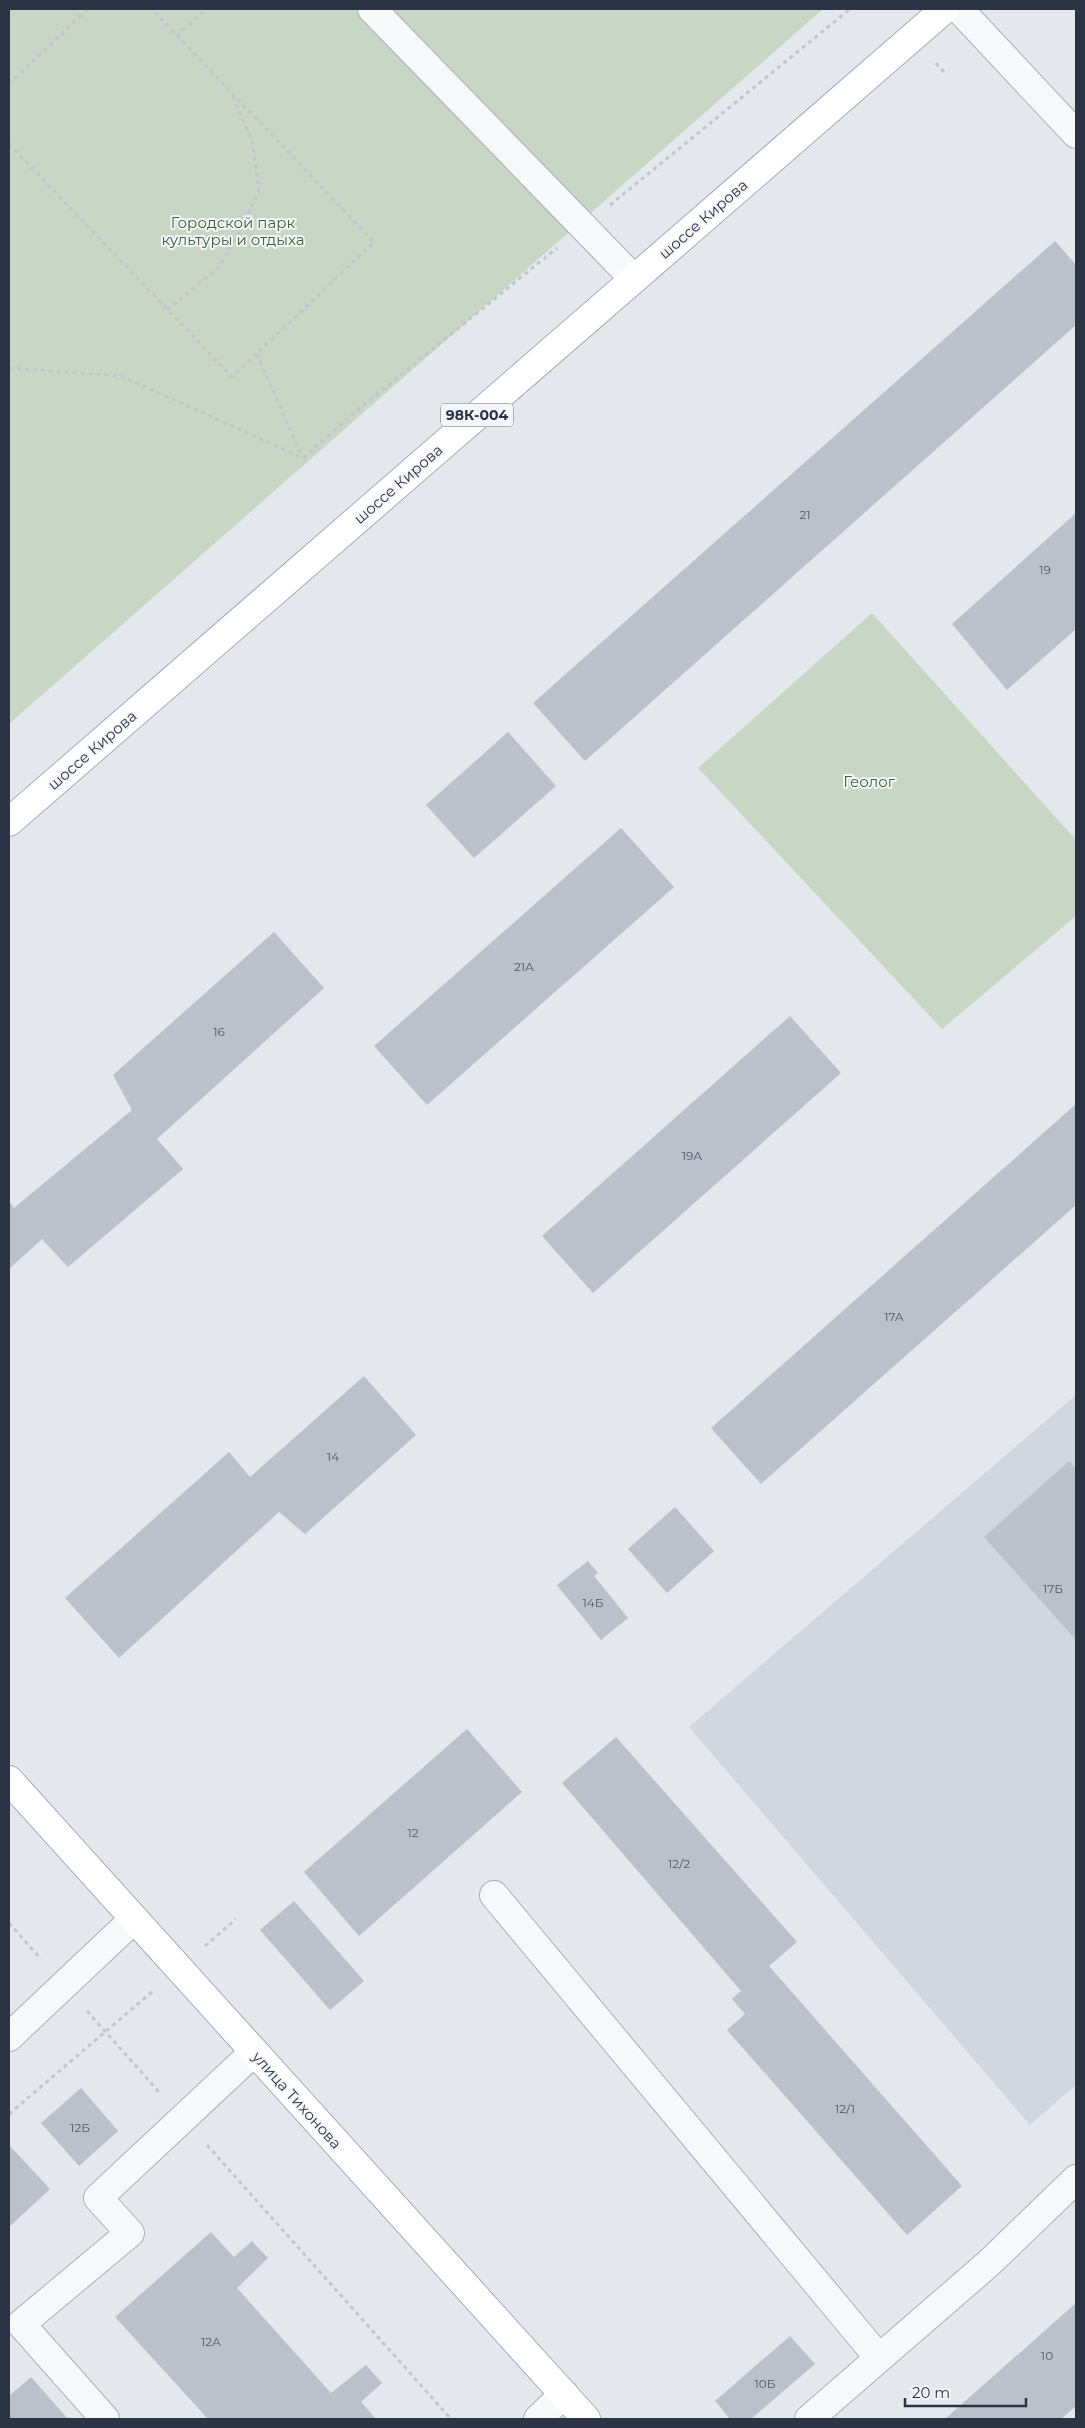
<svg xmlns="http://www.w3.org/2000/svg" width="1085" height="2428" font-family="Montserrat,sans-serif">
<rect width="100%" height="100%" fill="#e4e7ec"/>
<path fill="#d2d6de" d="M1076 1395V2085L1030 2125 689 1727Z"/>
<g fill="#c9d6c5">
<path d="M9 9H823L9 724Z"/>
<path d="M872 613 1076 840V916L942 1029 698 768Z"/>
</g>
<g fill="#bbc0ca">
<path d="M1055 241 1076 265V325L585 761 533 703Z"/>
<path d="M1076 513V629L1007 690 952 624Z"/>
<path d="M508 732 556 786 474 858 426 805Z"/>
<path d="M621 828 674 887 427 1105 374 1046Z"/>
<path d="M274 932 324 988 157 1139 183 1169 68 1267 42 1239 9 1269V1201L14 1208 132 1110 113 1075Z"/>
<path d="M790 1016 841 1073 593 1293 542 1236Z"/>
<path d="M1076 1104V1205L761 1484 711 1428Z"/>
<path d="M364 1376 416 1435 305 1534 279 1512 119 1658 65 1598 229 1452 250 1477Z"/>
<path d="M1069 1461 1076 1469V1640L984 1537Z"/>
<path d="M675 1507 714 1551 667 1593 628 1549Z"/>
<path d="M588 1561 598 1573 594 1576 628 1618 601 1640 557 1585Z"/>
<path d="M467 1729 522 1792 359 1936 304 1872Z"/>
<path d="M616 1737 797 1942 769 1966 962 2186 907 2235 727 2030 745 2014 732 1999 741 1991 562 1783Z"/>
<path d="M294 1901 364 1981 330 2010 260 1930Z"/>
<path d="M81 2088 118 2131 79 2166 41 2123Z"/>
<path d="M9 2145 50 2189 9 2227Z"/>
<path d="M211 2232 234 2257 252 2241 268 2258 237 2288 331 2393 366 2365 382 2383 361 2402 376 2419H208L115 2317Z"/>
<path d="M1076 2303V2406L1061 2419H945Z"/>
<path d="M790 2336 815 2364 751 2419H730L715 2401Z"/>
<path d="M31 2377 68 2419H9V2396Z"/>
</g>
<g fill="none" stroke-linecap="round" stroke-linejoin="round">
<g stroke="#a9aeb7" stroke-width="30">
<g id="minor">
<path d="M372 9 634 279"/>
<path d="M959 9 1076 134"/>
<path d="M494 1895 879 2358"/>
<path d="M9 2037 134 1919"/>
<path d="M105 2419 21 2324 130 2233 98 2198 254 2052"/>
<path d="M538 2419 564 2394"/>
<path d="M809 2419 989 2263 1076 2179"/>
</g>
</g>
<g stroke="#a3abb8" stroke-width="30">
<g id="major">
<path d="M9 822 945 9"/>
<path d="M9 1780 586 2419"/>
</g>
</g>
<g stroke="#c2c5cb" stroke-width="3" stroke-dasharray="4 4" stroke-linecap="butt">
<path d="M177 36 206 9"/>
<path d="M936 63 944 72"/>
<path d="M9 84 88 9"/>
<path d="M9 144 232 377 374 242 152 9"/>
<path d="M610 205 850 9"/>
<path d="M167 310 218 268 243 227 259 189 252 140 232 94"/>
<path d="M257 354 302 457"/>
<path d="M9 368 121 376 303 458"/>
<path d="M303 458 359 409 557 248"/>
<path d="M9 1923 41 1959"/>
<path d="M205 1946 236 1919"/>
<path d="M87 2011 159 2092"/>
<path d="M9 2114 153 1991"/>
<path d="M207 2145 451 2419"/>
</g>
<use href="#minor" stroke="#f7f8fa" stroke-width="28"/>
<use href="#major" stroke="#fff" stroke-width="28"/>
</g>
<g text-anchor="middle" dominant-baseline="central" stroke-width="4" stroke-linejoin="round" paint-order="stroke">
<g font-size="12" fill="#4f5766">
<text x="805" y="514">21</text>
<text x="1045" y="569">19</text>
<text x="524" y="966">21А</text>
<text x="219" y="1031">16</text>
<text x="692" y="1155">19А</text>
<text x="894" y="1316">17А</text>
<text x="333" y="1456">14</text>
<text x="1053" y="1588">17Б</text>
<text x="593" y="1602">14Б</text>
<text x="413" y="1832">12</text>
<text x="679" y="1863">12/2</text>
<text x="845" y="2108">12/1</text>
<text x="80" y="2127">12Б</text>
<text x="211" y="2341">12А</text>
<text x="1047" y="2355">10</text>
<text x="765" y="2383">10Б</text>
</g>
<rect fill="#f4f6f9" stroke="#676e7b" stroke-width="1" x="441" y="403.5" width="72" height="23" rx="4"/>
<g font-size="14" font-weight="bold" fill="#2b3445">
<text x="477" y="415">98К-004</text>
</g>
<g font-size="15" fill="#2b3445" stroke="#f4f6f9">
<text transform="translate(703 219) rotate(-41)">шоссе Кирова</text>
<text transform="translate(398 484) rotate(-41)">шоссе Кирова</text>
<text transform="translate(92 750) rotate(-41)">шоссе Кирова</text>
<text transform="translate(297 2100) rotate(48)">улица Тихонова</text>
</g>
<g font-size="15" fill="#3f6138" stroke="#f4f6f9">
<text x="233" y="222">Городской парк<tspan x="233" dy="17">культуры и отдыха</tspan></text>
<text x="869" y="781">Геолог</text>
</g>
</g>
<rect width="1085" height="2428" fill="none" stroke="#2b3445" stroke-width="20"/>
<path d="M905 2398v8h121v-8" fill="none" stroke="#2b3445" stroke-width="2.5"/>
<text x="912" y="2398" font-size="15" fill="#2b3445" stroke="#f4f6f9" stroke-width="4" paint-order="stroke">20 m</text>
</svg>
